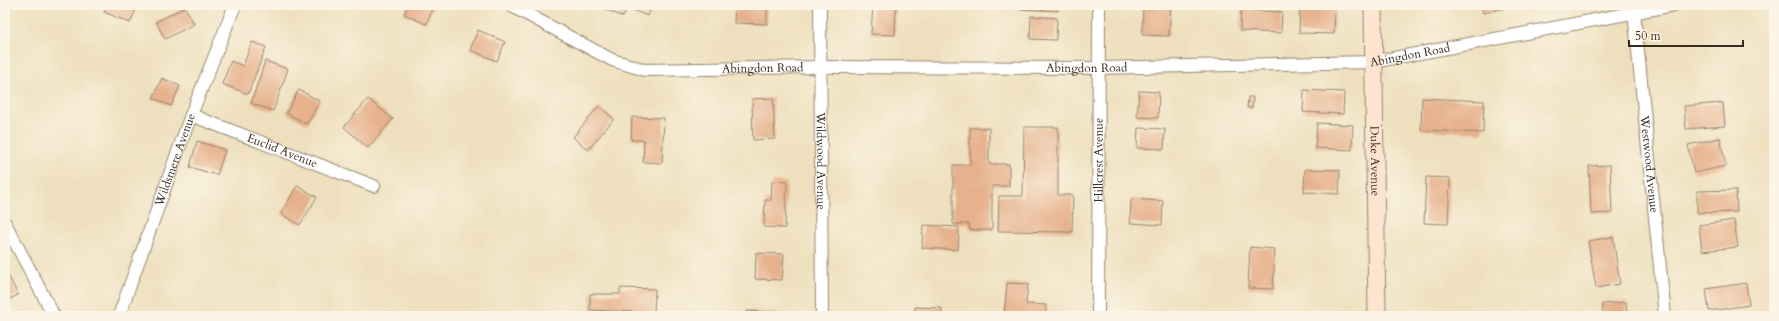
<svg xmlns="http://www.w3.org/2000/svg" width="1779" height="321" font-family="Cardo,serif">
<rect width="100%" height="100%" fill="#fcf5e5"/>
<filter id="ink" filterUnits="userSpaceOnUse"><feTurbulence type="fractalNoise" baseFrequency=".025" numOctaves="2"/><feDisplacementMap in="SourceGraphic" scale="8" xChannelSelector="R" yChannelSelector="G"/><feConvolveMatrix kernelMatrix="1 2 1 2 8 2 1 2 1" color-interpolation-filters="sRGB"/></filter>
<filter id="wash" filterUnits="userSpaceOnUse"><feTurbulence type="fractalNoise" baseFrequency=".012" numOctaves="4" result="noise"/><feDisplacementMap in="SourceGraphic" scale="16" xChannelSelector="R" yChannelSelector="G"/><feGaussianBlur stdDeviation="0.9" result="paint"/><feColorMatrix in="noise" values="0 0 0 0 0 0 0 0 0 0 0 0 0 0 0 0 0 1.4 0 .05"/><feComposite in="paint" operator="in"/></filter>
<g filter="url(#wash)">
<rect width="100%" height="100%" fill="#eee0be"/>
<g id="blocks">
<g fill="#e6b18c">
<path d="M106 5H138L130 23 104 12Z"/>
<path d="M408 5H435L426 24 404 14Z"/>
<path d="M603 5H653L648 16 627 8 623 17 602 8Z"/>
<path d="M735 5H767V24L734 23Z"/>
<path d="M873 5H896L895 35 871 34Z"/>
<path d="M1019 5H1058V11L1019 9Z"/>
<path d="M1143 5H1171L1169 36 1142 35Z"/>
<path d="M1300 5H1335L1334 34 1299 33Z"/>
<path d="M1481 5H1514V6L1483 13Z"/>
<path d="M185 7 194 24 165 39 156 22Z"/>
<path d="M1241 10 1282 12 1281 33 1240 31Z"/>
<path d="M1031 16 1057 18 1056 40 1030 39Z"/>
<path d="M478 30 505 42 497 61 470 50Z"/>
<path d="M252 42 266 47 248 94 222 84 231 61 243 66Z"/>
<path d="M265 61 288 69 273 111 251 103Z"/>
<path d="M162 78 180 86 171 106 153 98Z"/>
<path d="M299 90 320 101 307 124 286 113Z"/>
<path d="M1304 90 1344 92 1343 114 1303 112Z"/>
<path d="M1139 91 1159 92 1158 118 1137 117Z"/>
<path d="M1248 97H1253L1252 108H1247Z"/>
<path d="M773 98 775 139 753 140 752 99Z"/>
<path d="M1422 98 1484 101 1483 133 1421 130Z"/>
<path d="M368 99 393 119 368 148 344 127Z"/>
<path d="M1723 103 1725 126 1686 129 1684 106Z"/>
<path d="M599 106 614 119 588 150 573 137Z"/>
<path d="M632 117 664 118 662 163 643 162 644 140H631Z"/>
<path d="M1317 123 1353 125 1352 150 1315 148Z"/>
<path d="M1024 127H1058V195H1073L1072 232 998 231 999 196H1023Z"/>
<path d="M970 128H989V164H1009V186H992V230H970L969 224H953V165H970Z"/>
<path d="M1138 128 1165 129 1164 149 1137 148Z"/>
<path d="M1720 138 1726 166 1694 173 1688 145Z"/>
<path d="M197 141 225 150 217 175 190 167Z"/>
<path d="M1610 165 1612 213 1591 214 1589 166Z"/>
<path d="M1305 169 1340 170 1339 194 1304 192Z"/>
<path d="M1426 177 1450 178 1448 224 1424 223Z"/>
<path d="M772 181 787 182 785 228 764 227 765 200H771Z"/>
<path d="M297 186 317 197 300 225 281 214Z"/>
<path d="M1736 190 1737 212 1697 213V191Z"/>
<path d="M1131 199 1163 201 1162 225 1130 223Z"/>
<path d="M1734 220 1738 247 1702 251 1699 225Z"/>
<path d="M923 225 959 227 958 250 922 248Z"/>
<path d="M1613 237 1620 284 1596 288 1588 241Z"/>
<path d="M1250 247 1275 249 1273 289 1248 288Z"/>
<path d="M756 253 784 254 782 280 755 279Z"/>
<path d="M8 275 18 295 5 301V277Z"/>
<path d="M1007 283 1028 284 1026 304 1046 305V316H1004Z"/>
<path d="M1746 283 1749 305 1709 311 1706 289Z"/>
<path d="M620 288 655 289 654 313 590 310V294H620Z"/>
<path d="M1626 302 1627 316H1603L1602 304Z"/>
<path d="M915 307 942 308 941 316H915Z"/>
<path d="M747 311 778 313V316H747Z"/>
</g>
</g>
</g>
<g filter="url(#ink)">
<use href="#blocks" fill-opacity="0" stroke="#94856e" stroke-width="1"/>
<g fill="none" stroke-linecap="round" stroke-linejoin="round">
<g stroke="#94856e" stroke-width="14">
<g id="street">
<path id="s1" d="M510 5 612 60 645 70 820 67 1098 68 1373 62 1674 5"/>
<path id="s2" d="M820 5 822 316"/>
<path id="s3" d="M1634 12 1665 316"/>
<path id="s4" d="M191 115 374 186"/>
<path d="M5 223 54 316"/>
<path id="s5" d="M119 316 191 115 235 5"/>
<path id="s6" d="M1098 316 1099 5"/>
</g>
</g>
<g stroke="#94856e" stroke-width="19">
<g id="secondary">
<path id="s7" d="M1373 5 1377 316"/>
</g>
</g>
<use href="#street" stroke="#fff" stroke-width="12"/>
<use href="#secondary" stroke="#fde4d1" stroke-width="17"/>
</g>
</g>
<g text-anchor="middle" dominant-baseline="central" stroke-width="4" stroke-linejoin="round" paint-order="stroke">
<g font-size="12" fill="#3b2a1e" stroke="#fcf5e5">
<text stroke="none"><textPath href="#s1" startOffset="916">Abingdon Road</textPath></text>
<text stroke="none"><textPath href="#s1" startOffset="268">Abingdon Road</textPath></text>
<text stroke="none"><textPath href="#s1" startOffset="592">Abingdon Road</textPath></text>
<text stroke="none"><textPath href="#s4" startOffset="98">Euclid Avenue</textPath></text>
<text stroke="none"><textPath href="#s5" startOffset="166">Wildsmere Avenue</textPath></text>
<text stroke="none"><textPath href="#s6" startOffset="156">Hillcrest Avenue</textPath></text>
<text stroke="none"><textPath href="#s2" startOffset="156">Wildwood Avenue</textPath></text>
<text stroke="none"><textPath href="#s7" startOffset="156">Duke Avenue</textPath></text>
<text stroke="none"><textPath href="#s3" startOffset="153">Westwood Avenue</textPath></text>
</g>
</g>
<rect width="1779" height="321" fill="none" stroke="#fcf5e5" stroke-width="20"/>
<path d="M1629 40v6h114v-6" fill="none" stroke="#3b2a1e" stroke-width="2"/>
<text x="1635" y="40" font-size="12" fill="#3b2a1e" stroke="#fcf5e5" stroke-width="3" paint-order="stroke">50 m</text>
</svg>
